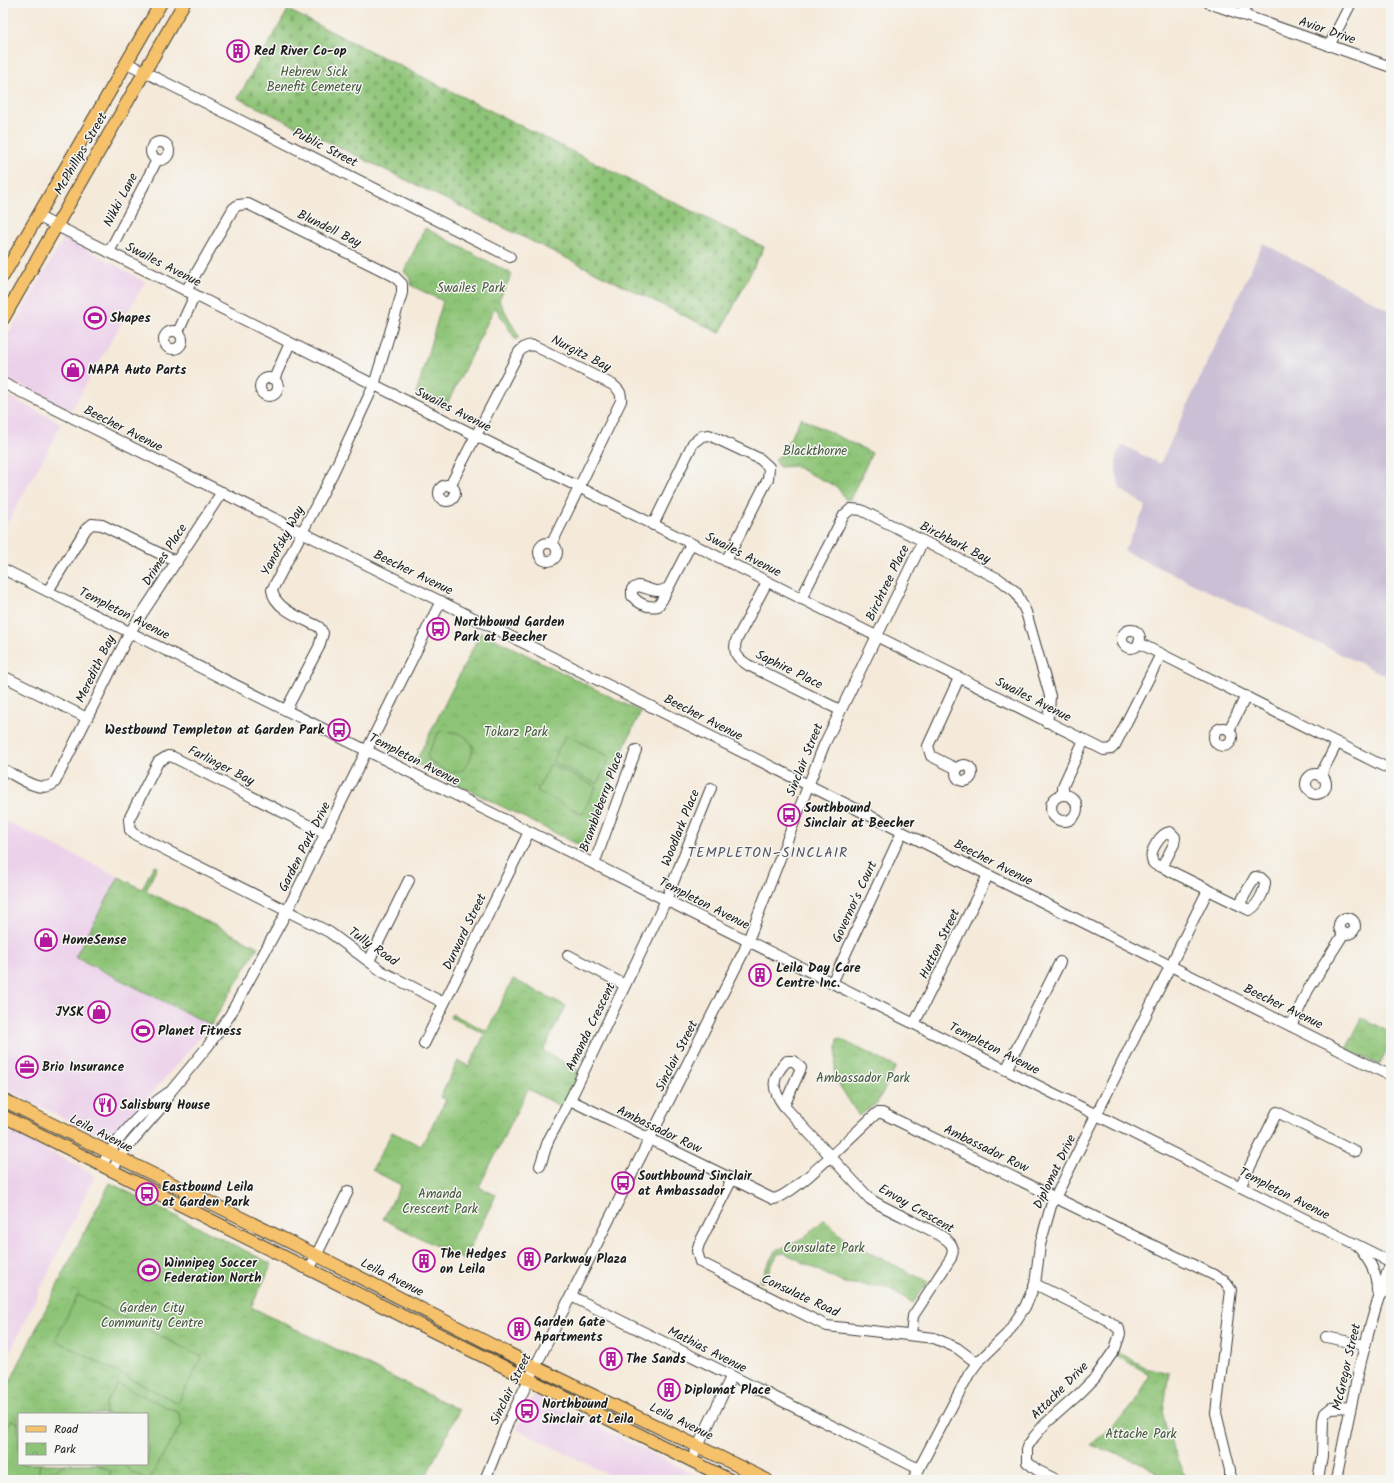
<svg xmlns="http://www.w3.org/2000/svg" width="1394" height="1483" font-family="Kalam,sans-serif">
<defs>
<pattern id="cemetery-stones" width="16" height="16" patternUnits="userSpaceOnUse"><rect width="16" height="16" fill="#8ec477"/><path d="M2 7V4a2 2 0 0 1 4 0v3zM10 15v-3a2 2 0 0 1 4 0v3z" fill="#7aa866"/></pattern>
<pattern id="park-crowns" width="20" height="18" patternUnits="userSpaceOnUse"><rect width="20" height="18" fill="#8ec477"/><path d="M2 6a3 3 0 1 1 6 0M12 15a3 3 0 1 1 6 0" fill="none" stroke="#7aa866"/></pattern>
</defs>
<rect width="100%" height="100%" fill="#f6f6f2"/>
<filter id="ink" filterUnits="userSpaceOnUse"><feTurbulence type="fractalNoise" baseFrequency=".025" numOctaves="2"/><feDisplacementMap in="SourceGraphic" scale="8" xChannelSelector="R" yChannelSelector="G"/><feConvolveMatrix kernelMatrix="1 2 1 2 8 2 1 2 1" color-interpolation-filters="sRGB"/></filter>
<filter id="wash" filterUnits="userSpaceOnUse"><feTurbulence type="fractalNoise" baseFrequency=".012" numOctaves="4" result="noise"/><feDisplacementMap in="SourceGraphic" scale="16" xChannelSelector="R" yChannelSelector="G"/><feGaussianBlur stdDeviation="0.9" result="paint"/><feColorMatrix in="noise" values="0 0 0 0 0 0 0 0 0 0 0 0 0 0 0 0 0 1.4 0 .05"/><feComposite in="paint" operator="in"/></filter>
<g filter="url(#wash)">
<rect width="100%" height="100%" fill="#f5eada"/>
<g fill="#ecd1ea">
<path d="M65 237 145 282 73 407 70 410 3 377V343Z"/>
<path d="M3 394 61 423 47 452 3 530Z"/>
<path d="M3 820 119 877 75 957 211 1025 110 1141 3 1088Z"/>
<path d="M3 1128 95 1175 3 1367Z"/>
<path d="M534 1395 705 1480H619L517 1429Z"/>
</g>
<path fill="#cbbfd5" d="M1263 243 1391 311V678L1124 551 1146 506 1120 489 1116 471 1117 454 1123 445 1160 464Z"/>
<path fill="url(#cemetery-stones)" stroke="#55704a" d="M288 10 764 247 720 333 238 98Z"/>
<g fill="url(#park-crowns)" stroke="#55704a" fill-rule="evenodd">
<path d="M425 228 512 274 499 300 519 337 516 340 495 307 445 408 416 394 443 301 412 286 409 277 404 272Z"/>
<path d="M801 418 872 453 850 499 846 500 837 487 794 466 779 467 775 459 781 455Z"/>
<path d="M481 632 641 712C618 755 604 803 587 849L415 763Z"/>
<path d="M154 865 157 867 146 891 258 947 211 1025 75 957 119 877 142 889Z"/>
<path d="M513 979 566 1006 543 1051 580 1071 562 1107 528 1089 479 1187 496 1195 464 1260 383 1219 401 1185 372 1170 392 1132 421 1146 446 1100 440 1097 458 1061 469 1066 485 1034 450 1017 452 1014 487 1031Z"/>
<path d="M1362 1018 1391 1033V1042L1379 1065 1346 1049Z"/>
<path d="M838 1038 896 1067 877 1103 859 1116 834 1077Z"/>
<path d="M110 1183 272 1264 251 1307 459 1410 424 1480H3V1396L67 1266ZM19 1414H147V1464H19Z"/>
<path d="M825 1219 848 1242 928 1282 913 1303 887 1287 843 1283 785 1253 778 1254 762 1283 759 1281 775 1251 801 1240Z"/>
<path d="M1118 1352 1145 1367 1169 1373 1163 1415 1168 1435 1187 1480H1169L1142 1463 1091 1445 1122 1417 1139 1397 1149 1374 1115 1355Z"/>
</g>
<g fill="#8ec477" stroke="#55704a">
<path d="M442 731C457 732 465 733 473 746 473 756 466 774 453 772 446 772 437 765 430 761L427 755 439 732Z"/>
<path d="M566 735 610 757 597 784 552 761Z"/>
<path d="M550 764 596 787 582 814 537 791Z"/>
<path d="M78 1295 202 1357 178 1403 55 1340Z"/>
<path d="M118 1384 179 1413 182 1423 149 1480 133 1473 123 1464H147V1414H105L106 1403Z"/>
<path d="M12 1420 19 1424V1464H40L37 1480H3V1433Z"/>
<path d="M66 1464H96L111 1471 107 1480H45L60 1467Z"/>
</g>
</g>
<g filter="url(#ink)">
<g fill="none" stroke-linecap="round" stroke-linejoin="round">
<g stroke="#3d3b38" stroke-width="12">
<g id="minor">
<path d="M1209 3 1391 67"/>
<path d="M1242 15 1248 3"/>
<path d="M1329 46 1351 3"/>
<path d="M127 63 510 257"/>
<circle cx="160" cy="151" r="9"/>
<path d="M37 216 1104 750 1111 749 1115 745 1161 654 1391 770"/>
<path d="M109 252 157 160"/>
<path d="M186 291 233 209 238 205 248 204 394 276 402 284V293L374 385 333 473 272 590C274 609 304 619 319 627L323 633 319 647 286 710"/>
<circle cx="173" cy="340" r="9"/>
<path d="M178 332 195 295"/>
<circle cx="269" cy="387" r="9"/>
<path d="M274 379 290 343"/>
<path d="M3 383 1391 1076"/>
<circle cx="447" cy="493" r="8"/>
<path d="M450 486 519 352C524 347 528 344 535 346L613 385C619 390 622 393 621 401L552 543"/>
<path d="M653 525 693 443 702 436 709 435 760 459 769 467 768 479 726 561"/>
<circle cx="548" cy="552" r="9"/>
<path d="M3 569 1391 1262"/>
<path d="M767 582 736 641C733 653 737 658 748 665L840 710"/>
<path d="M668 588C655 595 650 588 638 586L632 589V596C639 604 648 608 658 606L662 600 691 544"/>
<path d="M48 591 86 529 92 524 102 525 177 562"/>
<path d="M801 599 844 515 851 509 861 510 999 579 1016 592 1026 612 1050 696 1049 713 1046 722"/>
<circle cx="1131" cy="639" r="9"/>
<path d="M1139 643 1161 654"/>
<path d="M3 676 87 718"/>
<circle cx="1223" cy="737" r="9"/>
<path d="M1229 730 1246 696"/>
<circle cx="964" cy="773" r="8"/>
<path d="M3 769C17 776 42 796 55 782L130 632 222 492"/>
<path d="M957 769 931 756 928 746 959 678"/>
<circle cx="1316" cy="784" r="10"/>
<path d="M1320 776 1337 743"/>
<circle cx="1064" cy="808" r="13"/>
<path d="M1063 795V786L1084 740"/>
<path d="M326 834 173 757 168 756 158 762 129 819 130 830 134 834 329 932 383 972 444 1003"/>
<path d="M594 864 636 750"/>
<path d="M1162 867 1174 844 1175 837 1170 832C1161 833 1149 851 1152 860 1153 865 1158 866 1162 867L1239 905 1249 910C1257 907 1265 891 1265 882L1261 878 1255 877 1239 905"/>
<circle cx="1347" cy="926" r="8"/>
<path d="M568 955 625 985"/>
<path d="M369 961 409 880"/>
<path d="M832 983 902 832"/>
<path d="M914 1024 988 875"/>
<path d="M1291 1026 1308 990 1344 933"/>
<path d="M424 1044 529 832"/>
<path d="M1006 1070 1060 962"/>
<path d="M570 1100 773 1199C793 1197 857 1130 877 1113H882L1224 1280 1231 1290 1216 1413 1230 1470V1480"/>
<path d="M784 1106 801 1068 794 1061H787C771 1077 771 1089 784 1106L870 1199C887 1211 942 1232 950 1243 954 1248 953 1252 951 1258L913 1316 911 1335"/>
<path d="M102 1165C118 1137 141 1111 168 1093"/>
<path d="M540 1166 548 1141 570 1100 666 900 711 788"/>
<path d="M112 1170 127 1147 160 1109 171 1091 208 1046 230 1015 287 911 441 601"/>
<path d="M731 1181 699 1244 697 1251 700 1262 827 1326 934 1338 957 1348 977 1363"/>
<path d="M1240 1187 1277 1112 1355 1151"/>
<path d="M1360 1249C1371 1263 1377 1273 1377 1291"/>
<path d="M309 1270 348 1191"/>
<path d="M1035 1284 1109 1321 1119 1329 1120 1334 1115 1349 1095 1378 1079 1394 1044 1425 1034 1437 1027 1447V1462L1037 1470 1057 1480"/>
<path d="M571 1296 919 1469"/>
<path d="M1379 1296 1391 1285"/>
<path d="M1326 1337 1364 1345"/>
<path d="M691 1461 731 1377"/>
<path d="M485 1480 506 1427 535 1367 744 951 824 745 923 541"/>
<path d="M913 1480 969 1374 977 1363 1007 1334 1025 1307 1035 1284 1040 1245 1051 1206 1208 890"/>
<path d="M1318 1480 1322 1456 1323 1420 1325 1413 1331 1408 1350 1407"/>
<path d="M1336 1480C1351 1405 1364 1334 1391 1262"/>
</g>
</g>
<g stroke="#3d3b38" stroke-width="14">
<g id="major">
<path d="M3 276 161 3"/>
<path d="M3 319 184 3"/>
<path d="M3 1100 316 1255 535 1367 767 1480"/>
<path d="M3 1116 730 1480"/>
</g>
</g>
<use href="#minor" stroke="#fff" stroke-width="10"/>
<use href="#major" stroke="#f5c16b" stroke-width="12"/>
</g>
</g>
<defs>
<g id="building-ring" transform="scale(1.15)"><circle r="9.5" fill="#f6f6f2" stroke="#b5179e" stroke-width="1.5"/><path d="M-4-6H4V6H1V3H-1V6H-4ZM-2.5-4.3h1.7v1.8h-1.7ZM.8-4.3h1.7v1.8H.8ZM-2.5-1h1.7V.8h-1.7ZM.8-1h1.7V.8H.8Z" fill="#b5179e"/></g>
<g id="stadium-ring" transform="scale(1.15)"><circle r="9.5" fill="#f6f6f2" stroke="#b5179e" stroke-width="1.5"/><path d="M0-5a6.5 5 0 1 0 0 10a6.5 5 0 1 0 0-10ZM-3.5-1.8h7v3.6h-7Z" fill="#b5179e"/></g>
<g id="shop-ring" transform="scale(1.15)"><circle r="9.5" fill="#f6f6f2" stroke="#b5179e" stroke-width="1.5"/><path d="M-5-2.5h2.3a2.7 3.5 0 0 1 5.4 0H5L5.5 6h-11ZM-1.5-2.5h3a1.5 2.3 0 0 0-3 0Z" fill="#b5179e"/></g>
<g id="bus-ring" transform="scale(1.15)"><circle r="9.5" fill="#f6f6f2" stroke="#b5179e" stroke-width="1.5"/><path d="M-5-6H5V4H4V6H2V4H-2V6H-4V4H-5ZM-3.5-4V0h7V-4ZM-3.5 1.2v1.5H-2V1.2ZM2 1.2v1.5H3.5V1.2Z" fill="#b5179e"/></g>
<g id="office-ring" transform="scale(1.15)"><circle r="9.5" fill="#f6f6f2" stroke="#b5179e" stroke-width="1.5"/><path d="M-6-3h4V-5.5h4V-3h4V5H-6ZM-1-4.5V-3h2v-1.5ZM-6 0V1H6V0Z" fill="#b5179e"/></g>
<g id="restaurant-ring" transform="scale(1.15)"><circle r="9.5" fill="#f6f6f2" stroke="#b5179e" stroke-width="1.5"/><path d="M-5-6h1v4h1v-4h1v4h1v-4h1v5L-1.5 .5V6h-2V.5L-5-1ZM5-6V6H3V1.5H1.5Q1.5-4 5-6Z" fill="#b5179e"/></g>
</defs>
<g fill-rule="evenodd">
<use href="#building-ring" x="238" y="51"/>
<use href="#stadium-ring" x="95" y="318"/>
<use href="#shop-ring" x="73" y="370"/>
<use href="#bus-ring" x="438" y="629"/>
<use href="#bus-ring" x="339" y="730"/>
<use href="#bus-ring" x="789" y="815"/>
<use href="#shop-ring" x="46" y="940"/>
<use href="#building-ring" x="760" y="975"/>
<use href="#shop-ring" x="99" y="1012"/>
<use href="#stadium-ring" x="143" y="1031"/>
<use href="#office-ring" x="27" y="1067"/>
<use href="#restaurant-ring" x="105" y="1105"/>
<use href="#bus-ring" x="623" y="1183"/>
<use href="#bus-ring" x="147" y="1194"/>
<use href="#building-ring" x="529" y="1259"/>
<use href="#building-ring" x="424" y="1261"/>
<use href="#stadium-ring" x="149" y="1270"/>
<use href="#building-ring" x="519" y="1329"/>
<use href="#building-ring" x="611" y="1359"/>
<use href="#building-ring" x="669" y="1390"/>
<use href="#bus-ring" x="527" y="1411"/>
</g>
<g text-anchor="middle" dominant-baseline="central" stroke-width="3" stroke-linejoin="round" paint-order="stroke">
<g font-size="13" fill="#1c1c1c" stroke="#f6f6f2">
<text transform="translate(1327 31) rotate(19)">Avior Drive</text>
<text transform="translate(325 148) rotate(27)">Public Street</text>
<text transform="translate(81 154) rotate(-60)">McPhillips Street</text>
<text transform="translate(121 200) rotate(-62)">Nikki Lane</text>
<text transform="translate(329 229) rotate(26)">Blundell Bay</text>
<text transform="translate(163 265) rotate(27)">Swailes Avenue</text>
<text transform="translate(581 354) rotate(27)">Nurgitz Bay</text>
<text transform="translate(453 410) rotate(27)">Swailes Avenue</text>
<text transform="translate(123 429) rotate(27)">Beecher Avenue</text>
<text transform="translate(283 541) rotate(-62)">Yanofsky Way</text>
<text transform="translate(955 543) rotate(27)">Birchbark Bay</text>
<text transform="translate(165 555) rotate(-57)">Drimes Place</text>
<text transform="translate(743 555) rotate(27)">Swailes Avenue</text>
<text transform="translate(413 573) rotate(26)">Beecher Avenue</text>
<text transform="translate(888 583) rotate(-64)">Birchtree Place</text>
<text transform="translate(124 614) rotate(27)">Templeton Avenue</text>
<text transform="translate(96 669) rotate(-64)">Meredith Bay</text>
<text transform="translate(789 670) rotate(26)">Saphire Place</text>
<text transform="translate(1033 700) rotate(27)">Swailes Avenue</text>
<text transform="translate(703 718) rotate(27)">Beecher Avenue</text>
<text transform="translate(414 760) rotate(27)">Templeton Avenue</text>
<text transform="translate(805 760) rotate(-68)">Sinclair Street</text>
<text transform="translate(221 766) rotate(27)">Farlinger Bay</text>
<text transform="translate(602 802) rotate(-70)">Brambleberry Place</text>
<text transform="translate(681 828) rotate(-68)">Woodlark Place</text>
<text transform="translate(305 847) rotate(-63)">Garden Park Drive</text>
<text transform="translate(993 863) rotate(27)">Beecher Avenue</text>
<text transform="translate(855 902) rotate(-65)">Governor's Court</text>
<text transform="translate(704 904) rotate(27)">Templeton Avenue</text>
<text transform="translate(465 932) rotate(-64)">Durward Street</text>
<text transform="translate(940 944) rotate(-64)">Hutton Street</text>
<text transform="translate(373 947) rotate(35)">Tully Road</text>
<text transform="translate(1283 1007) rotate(26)">Beecher Avenue</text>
<text transform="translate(591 1027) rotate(-64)">Amanda Crescent</text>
<text transform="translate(994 1049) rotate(27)">Templeton Avenue</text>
<text transform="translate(677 1056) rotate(-63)">Sinclair Street</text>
<text transform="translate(659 1130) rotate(26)">Ambassador Row</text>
<text transform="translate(101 1134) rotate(27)">Leila Avenue</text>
<text transform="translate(986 1149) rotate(26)">Ambassador Row</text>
<text transform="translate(1055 1172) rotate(-64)">Diplomat Drive</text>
<text transform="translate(1284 1194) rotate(27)">Templeton Avenue</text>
<text transform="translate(916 1209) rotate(30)">Envoy Crescent</text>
<text transform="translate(392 1278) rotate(27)">Leila Avenue</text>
<text transform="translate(800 1296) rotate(25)">Consulate Road</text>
<text transform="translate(707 1350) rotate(27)">Mathias Avenue</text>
<text transform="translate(1347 1367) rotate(-77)">McGregor Street</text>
<text transform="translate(511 1389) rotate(-64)">Sinclair Street</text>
<text transform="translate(1060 1391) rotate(-45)">Attache Drive</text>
<text transform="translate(681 1422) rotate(26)">Leila Avenue</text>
</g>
<g font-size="13" font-weight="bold" fill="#1c1c1c" stroke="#f6f6f2" text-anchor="start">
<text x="254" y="51">Red River Co-op</text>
<text x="110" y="318">Shapes</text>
<text x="88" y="370">NAPA Auto Parts</text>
<text x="454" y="622">Northbound Garden<tspan x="454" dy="15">Park at Beecher</tspan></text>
<text x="324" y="730" text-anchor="end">Westbound Templeton at Garden Park</text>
<text x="804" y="808">Southbound<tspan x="804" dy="15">Sinclair at Beecher</tspan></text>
<text x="62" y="940">HomeSense</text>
<text x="776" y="968">Leila Day Care<tspan x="776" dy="15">Centre Inc.</tspan></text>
<text x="84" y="1012" text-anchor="end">JYSK</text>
<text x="158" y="1031">Planet Fitness</text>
<text x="42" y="1067">Brio Insurance</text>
<text x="120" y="1105">Salisbury House</text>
<text x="638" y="1176">Southbound Sinclair<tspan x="638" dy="15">at Ambassador</tspan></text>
<text x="162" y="1187">Eastbound Leila<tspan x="162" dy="15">at Garden Park</tspan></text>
<text x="440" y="1254">The Hedges<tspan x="440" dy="15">on Leila</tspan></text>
<text x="544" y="1259">Parkway Plaza</text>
<text x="164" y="1263">Winnipeg Soccer<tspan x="164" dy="15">Federation North</tspan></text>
<text x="534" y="1322">Garden Gate<tspan x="534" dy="15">Apartments</tspan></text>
<text x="626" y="1359">The Sands</text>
<text x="684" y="1390">Diplomat Place</text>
<text x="542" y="1404">Northbound<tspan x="542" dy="15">Sinclair at Leila</tspan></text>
</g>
<g font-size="13" fill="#44573c" stroke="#f6f6f2">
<text x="314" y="72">Hebrew Sick<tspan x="314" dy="15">Benefit Cemetery</tspan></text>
<text x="471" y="288">Swailes Park</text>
<text x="815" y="451">Blackthorne</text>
<text x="516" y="732">Tokarz Park</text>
<text x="863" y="1078">Ambassador Park</text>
<text x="440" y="1194">Amanda<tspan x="440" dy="15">Crescent Park</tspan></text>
<text x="824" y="1248">Consulate Park</text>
<text x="152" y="1308">Garden City<tspan x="152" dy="15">Community Centre</tspan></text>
<text x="1141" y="1434">Attache Park</text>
</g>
<g font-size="14" letter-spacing="1" fill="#555362" stroke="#f6f6f2">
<text x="768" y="853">TEMPLETON–SINCLAIR</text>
</g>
</g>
<rect width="1394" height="1483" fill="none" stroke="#f6f6f2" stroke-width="16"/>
<rect x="18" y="1413" width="130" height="52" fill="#f6f6f2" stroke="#9f9f9c"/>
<rect x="26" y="1426" width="20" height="6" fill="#f5c16b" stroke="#9f9f9c"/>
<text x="54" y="1433" font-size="12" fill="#1c1c1c">Road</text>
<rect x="26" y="1443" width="20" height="12" fill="url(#park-crowns)" stroke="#9f9f9c"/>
<text x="54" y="1453" font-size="12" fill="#1c1c1c">Park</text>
</svg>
